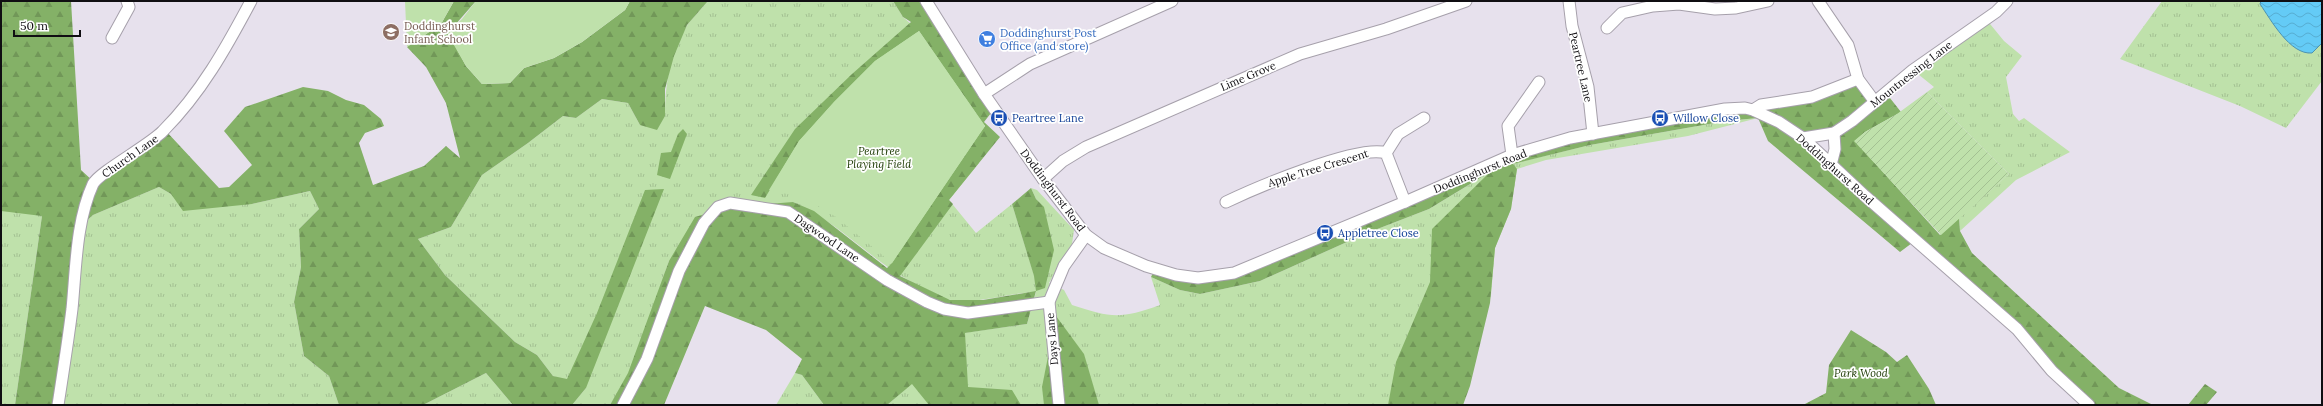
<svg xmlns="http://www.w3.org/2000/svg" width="2323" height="406" font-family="Lora,serif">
<defs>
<pattern id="grass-tufts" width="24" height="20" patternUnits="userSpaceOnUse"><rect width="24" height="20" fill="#bfe1ab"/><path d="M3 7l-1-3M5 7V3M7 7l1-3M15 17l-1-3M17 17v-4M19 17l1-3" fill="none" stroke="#a3c092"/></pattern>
<pattern id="forest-firs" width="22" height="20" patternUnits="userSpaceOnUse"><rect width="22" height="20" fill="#84b167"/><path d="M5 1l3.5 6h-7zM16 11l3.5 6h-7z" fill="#719758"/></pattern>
<pattern id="garden-furrows" width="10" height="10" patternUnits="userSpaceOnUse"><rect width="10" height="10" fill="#bfe1ab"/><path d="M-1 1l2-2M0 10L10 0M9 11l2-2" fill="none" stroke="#a3c092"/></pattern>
<pattern id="water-waves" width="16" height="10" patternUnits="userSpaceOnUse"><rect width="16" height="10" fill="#64cbf6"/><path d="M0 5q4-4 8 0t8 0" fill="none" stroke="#56add2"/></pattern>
</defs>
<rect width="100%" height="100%" fill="#e7e1ed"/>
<g fill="url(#grass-tufts)">
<path d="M1 1 42 216 15 405H1Z"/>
<path d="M708 1H893L903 17 919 31 984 122 979 163 949 200 976 233 1012 204 1034 275 1044 208 1036 199 1031 188 1037 190 1074 230 1072 244 1049 283 1064 290 1072 305C1111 318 1121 319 1160 305L1151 277 1180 290 1200 294 1260 281 1367 233 1429 209 1492 171 1512 164 1590 145 1726 121 1758 118 1688 136 1546 160 1517 169 1511 209 1495 248 1491 295 1463 405H887L911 384 956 334 1027 324 1036 292C1007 293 980 304 951 300 943 299 935 293 928 290 878 269 843 224 793 202L669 261C653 306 638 367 610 405H572L586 388 553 376 537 355 515 342 445 275 418 239 451 227 482 175 528 143 563 116 576 118 602 99 628 103 640 125 665 116C665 85 670 51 688 24 694 16 702 9 708 1Z"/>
<path d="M2162 1H2322V81L2286 128 2240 106 2120 59Z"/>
<path d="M1986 19 2004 41 2022 56 2006 77 2013 114 2019 121 2024 118 2070 152 2016 180 1960 231 1959 218 2009 174 1927 92 1934 87 1913 70Z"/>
<path d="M159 187 171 194 252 204 310 191 319 209 299 229 301 267 294 302 304 356 329 376 339 405H58L82 225 93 215Z"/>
<path d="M486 373 513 405H423Z"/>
<path d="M795 373 802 375 824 405H776Z"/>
</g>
<g fill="url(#forest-firs)" fill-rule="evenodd">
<path d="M1 1H71L81 170 94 182 165 130 219 188 229 187 252 165 224 131 245 107 303 87 328 91 346 100 364 105 381 119 384 126 365 133 359 143 373 185 424 166 446 146 460 158 446 103 426 67 407 47 441 24 454 1H476L448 33 466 66 482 84 510 83 524 68 554 58 582 42 625 10 630 1H708L687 25 674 56 665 89V116L657 130 640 125 628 103 602 99 576 118 563 116 528 143 482 175 451 227 418 239 445 275 515 342 537 355 553 376 567 379 597 313 645 190 664 189 586 388 572 405H513L486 373 423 405H339L329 376 304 356 294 302 301 267 299 229 319 209 310 191 252 204 183 211 171 194 159 187 93 215 82 225 58 405H15L42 216 1 211Z"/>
<path d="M893 1H919L991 113 984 122 1000 137 949 200 953 204 900 276 950 300H983L1036 291 1034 276 1012 204 1031 188 1036 199 1044 207 1054 250 1045 288 1036 291 1027 324 965 333 968 387 1012 390 1021 405H929L912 384 887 405H824L802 375 795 373 802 359 766 330 705 306 664 405H610L628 373 669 261 695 217 729 207 793 202 814 211 887 268 892 263 985 126 919 31 875 61 834 102 799 141 765 198 751 195 795 129 852 74 911 22 903 17Z"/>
<path d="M1858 79 1875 102 1886 93 1901 112 1865 132 1855 141 1940 235 1959 218 1960 231 1972 253 2119 388 2153 405H2089L2017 329 1912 243 1900 252 1768 141 1758 118 1726 121 1590 145 1513 164 1517 169 1511 209 1495 248 1490 303 1470 386 1463 405H1388L1396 362 1430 282 1432 229 1490 172 1429 209 1367 233 1260 281 1200 294 1180 290 1151 277 1155 269 1216 277 1512 155 1812 97ZM1804 138 1836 140 1831 164Z"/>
<path d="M683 129 687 134 670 179 657 175 661 153 671 152 678 134Z"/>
<path d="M1056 316 1084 354 1099 405H1044L1042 387Z"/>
<path d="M1851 330 1886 352 1897 362 1907 355 1929 389 1936 405H1803L1826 393 1829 365Z"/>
<path d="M2205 384 2217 392 2206 405H2188Z"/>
</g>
<g fill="#bfe1ab">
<path d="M405 1H454L441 24 407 47Z"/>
<path d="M476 1H630L625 10 582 42 554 58 524 68 510 83 482 84 466 66 447 33 462 19Z"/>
<path d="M919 31 985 126 892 263 836 217 805 198 769 190 799 141 834 102 875 61Z"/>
</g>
<path fill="url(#garden-furrows)" d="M1927 92 2009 174 1941 235 1854 141 1865 132 1897 114Z"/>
<path fill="url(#water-waves)" stroke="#4b92b2" d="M2261 1H2320L2322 3V43L2312 53C2290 55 2271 20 2260 4Z"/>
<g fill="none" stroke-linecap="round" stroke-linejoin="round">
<g stroke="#a6a0ab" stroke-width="13">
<g id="minor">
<path d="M926 1 984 94 1043 179 1086 235 1104 248 1146 266 1176 275 1198 278 1234 273 1405 202 1512 155 1570 138 1725 109 1745 108 1753 110 1779 122 1803 138 1865 196 2017 329 2052 371 2089 405"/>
<path d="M1569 1 1572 26 1588 87 1593 134"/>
<path d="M1818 1 1848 45 1858 79 1875 102"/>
<path d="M1607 28 1622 13 1653 6 1679 4 1715 9 1736 8 1768 1"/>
<path d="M112 38 129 7 127 1"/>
<path d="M984 94 1030 64 1172 1"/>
<path d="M1753 110 1761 105 1812 97 1858 79"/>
<path d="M1803 138 1834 133 1852 121 1913 70 1996 12 2007 1"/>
<path d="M1386 153 1398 134 1424 118"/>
<path d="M1512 155 1508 126 1539 82"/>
<path d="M1831 165 1835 149 1834 133"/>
<path d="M1043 179 1063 161 1086 147 1300 54 1386 29 1466 1"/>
<path d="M1226 202C1255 188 1359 144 1386 153L1405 202"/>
<path d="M58 405C63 373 68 341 72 309 76 268 76 221 93 184 99 172 150 145 163 131 201 93 226 48 251 1"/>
<path d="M623 405 647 359 679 271 704 223 718 207 730 203 788 212 887 280 927 302 944 309 968 313 1049 302"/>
<path d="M1059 405 1049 302 1064 266 1086 235"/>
</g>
</g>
<use href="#minor" stroke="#fff" stroke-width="11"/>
</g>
<defs>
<g id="school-disc" transform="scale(0.9)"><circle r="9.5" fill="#8d6e63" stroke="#fff"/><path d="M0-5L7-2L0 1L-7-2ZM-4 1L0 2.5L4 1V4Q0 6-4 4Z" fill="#fff"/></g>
<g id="supermarket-disc" transform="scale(0.9)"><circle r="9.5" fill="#3f7fe0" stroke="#fff"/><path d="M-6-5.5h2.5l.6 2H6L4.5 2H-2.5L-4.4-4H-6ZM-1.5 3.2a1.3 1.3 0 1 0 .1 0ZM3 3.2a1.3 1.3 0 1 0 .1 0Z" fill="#fff"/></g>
<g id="bus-disc" transform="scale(0.9)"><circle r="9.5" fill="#1a4fb4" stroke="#fff"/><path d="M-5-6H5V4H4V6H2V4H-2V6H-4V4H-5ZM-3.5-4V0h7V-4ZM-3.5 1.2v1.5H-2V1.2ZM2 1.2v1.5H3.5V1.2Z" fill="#fff"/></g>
</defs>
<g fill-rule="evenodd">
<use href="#school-disc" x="391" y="32"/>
<use href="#supermarket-disc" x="987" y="39"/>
<use href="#bus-disc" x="999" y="118"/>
<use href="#bus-disc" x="1660" y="118"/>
<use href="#bus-disc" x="1325" y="233"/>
</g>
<g text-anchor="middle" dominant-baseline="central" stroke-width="3.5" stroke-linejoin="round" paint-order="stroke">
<g font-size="11" fill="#785e54" stroke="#fff" text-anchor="start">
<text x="404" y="26">Doddinghurst<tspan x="404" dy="13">Infant School</tspan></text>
</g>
<g font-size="11" fill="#366cbe" stroke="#fff" text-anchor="start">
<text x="1000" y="33">Doddinghurst Post<tspan x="1000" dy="13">Office (and store)</tspan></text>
</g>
<g font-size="11" fill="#100e12" stroke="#fff">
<text transform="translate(1581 67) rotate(77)">Peartree Lane</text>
<text transform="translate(1911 74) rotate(-38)">Mountnessing Lane</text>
<text transform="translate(1248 76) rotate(-23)">Lime Grove</text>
<text transform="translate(130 156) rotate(-35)">Church Lane</text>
<text transform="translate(1318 168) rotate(-17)">Apple Tree Crescent</text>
<text transform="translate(1835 169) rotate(42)">Doddinghurst Road</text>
<text transform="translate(1480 171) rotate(-22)">Doddinghurst Road</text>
<text transform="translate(1053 190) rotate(53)">Doddinghurst Road</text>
<text transform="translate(827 238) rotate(34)">Dagwood Lane</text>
<text transform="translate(1052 339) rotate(-95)">Days Lane</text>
</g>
<g font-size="11" fill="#164399" stroke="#fff" text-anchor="start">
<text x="1012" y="118">Peartree Lane</text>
<text x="1673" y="118">Willow Close</text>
<text x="1338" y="233">Appletree Close</text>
</g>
<g font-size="11" font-style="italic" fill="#203d07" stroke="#fff">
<text x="879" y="151">Peartree<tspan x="879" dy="13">Playing Field</tspan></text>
<text x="1861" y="373">Park Wood</text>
</g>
</g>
<rect width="2323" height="406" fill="none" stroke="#100e12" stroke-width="4"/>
<path d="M14 30v6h66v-6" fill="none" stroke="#100e12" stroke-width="2"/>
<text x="20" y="30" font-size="12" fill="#100e12" stroke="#ffffff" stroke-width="3" paint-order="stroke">50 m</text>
</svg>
